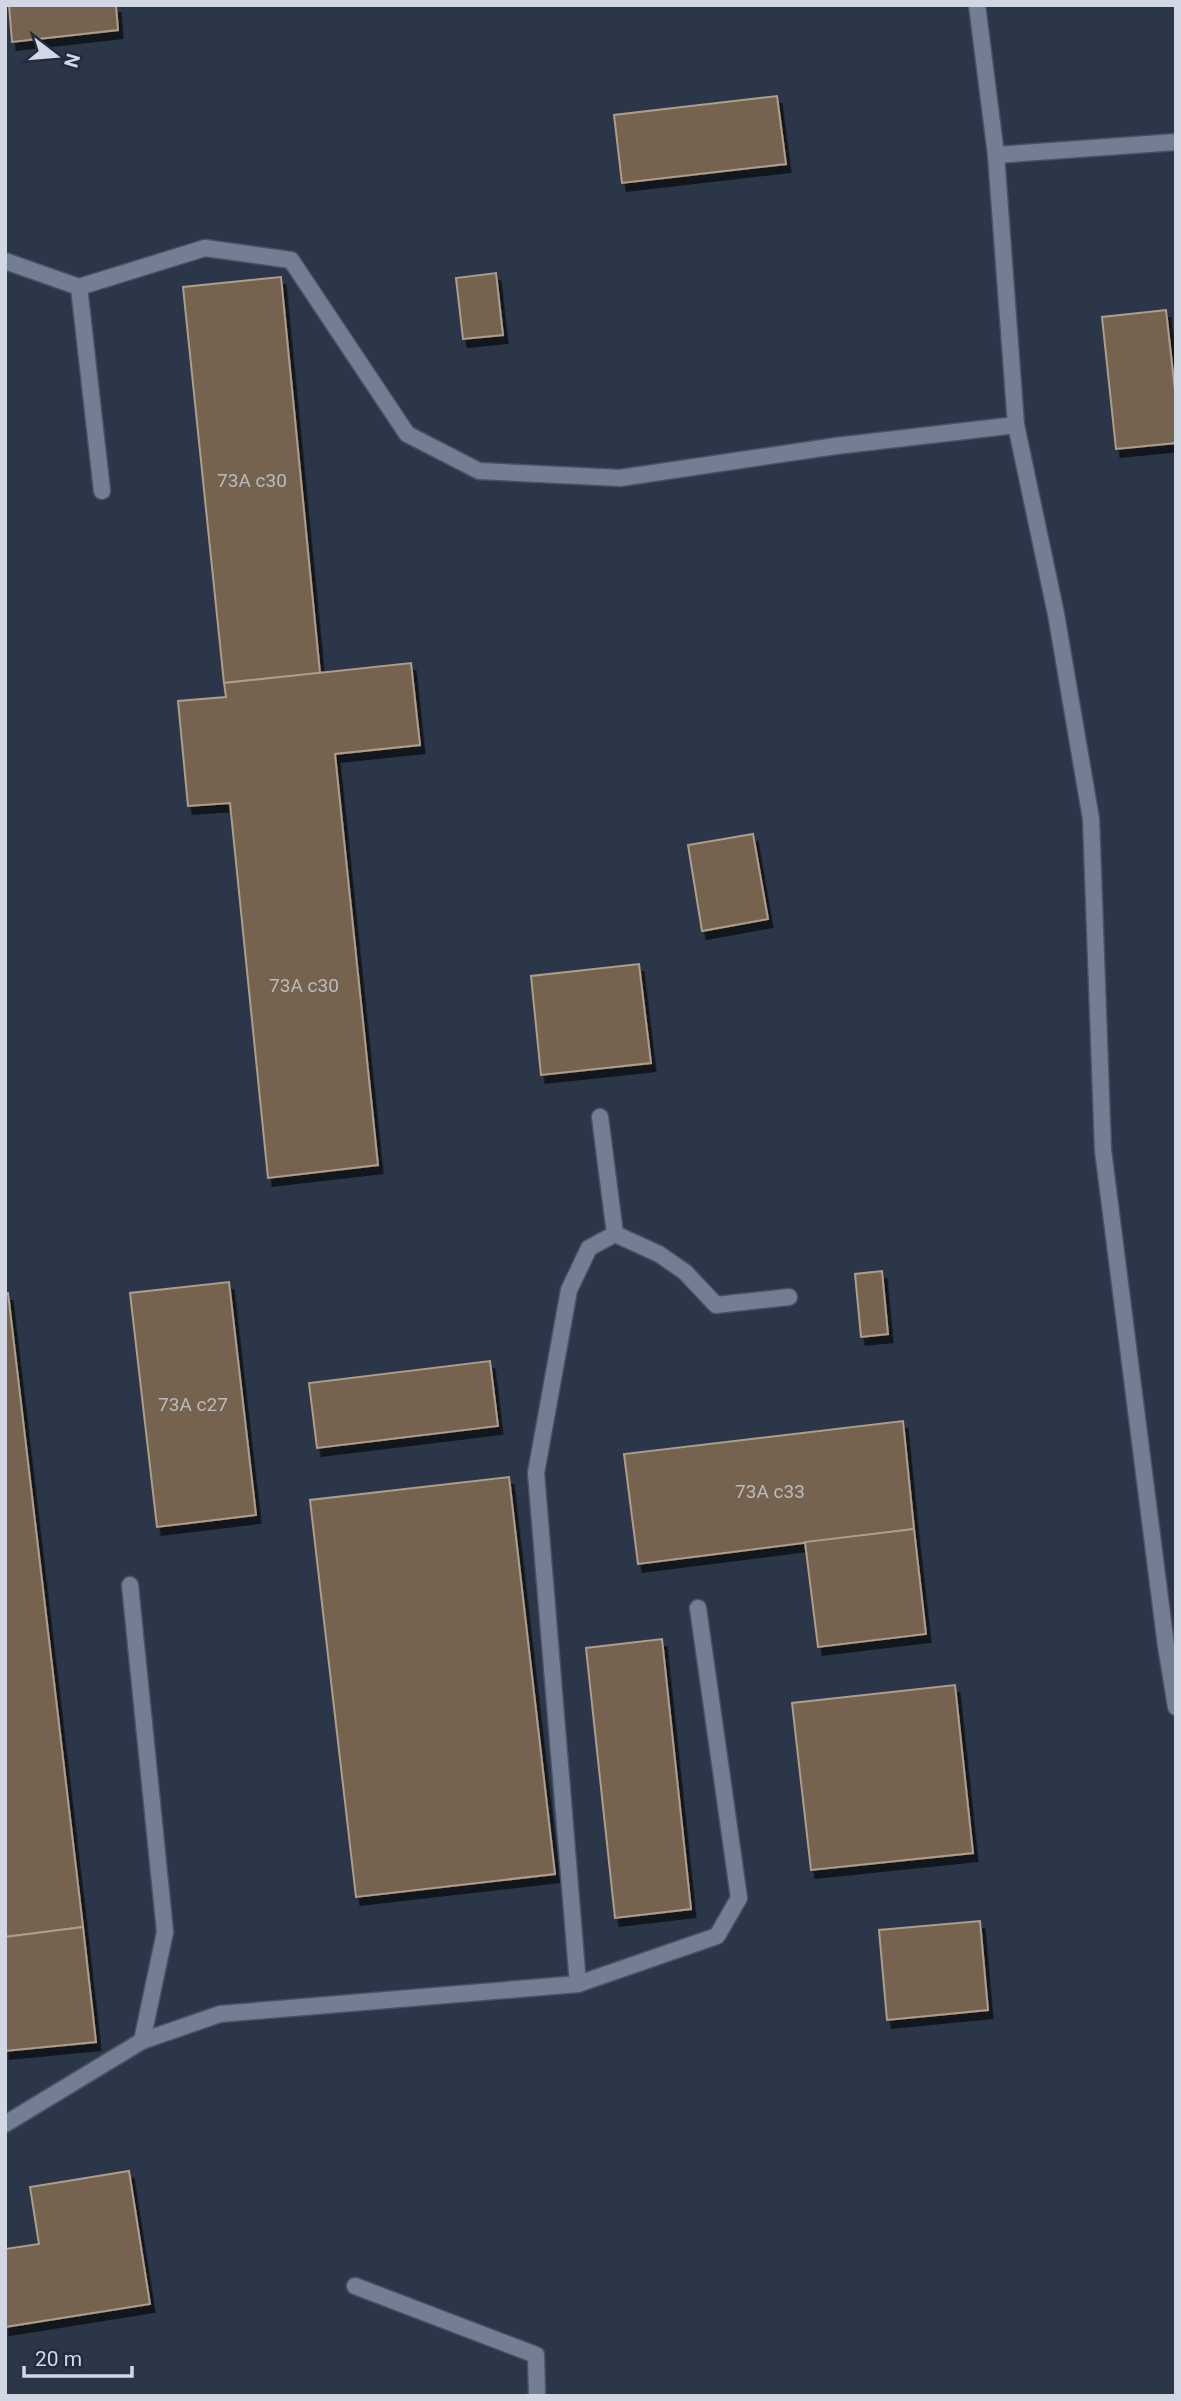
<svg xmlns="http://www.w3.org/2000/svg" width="1181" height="2401" font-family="Roboto,sans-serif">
<defs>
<filter id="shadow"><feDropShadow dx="4.5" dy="8" stdDeviation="0" flood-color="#0009"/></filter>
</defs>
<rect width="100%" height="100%" fill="#2c3649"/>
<g fill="#756350" stroke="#b09d89" stroke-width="2" filter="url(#shadow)">
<path d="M9 5H116L118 30 12 42Z"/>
<path d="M777 96 786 164 622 183 614 115Z"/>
<path d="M496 273 503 335 463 339 456 278Z"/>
<path d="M281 277 320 673 224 683 183 287Z"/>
<path d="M1166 310 1176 400V443L1116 449 1102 317Z"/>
<path d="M411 663 420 745 335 754 378 1165 268 1178 230 803 188 806 178 701 226 697 224 683Z"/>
<path d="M753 834 768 919 702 931 688 845Z"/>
<path d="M639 964 651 1063 541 1075 531 976Z"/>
<path d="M882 1271 888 1334 861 1337 855 1274Z"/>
<path d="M229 1282 256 1515 157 1527 130 1293Z"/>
<path d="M5 1293H8L83 1927 5 1937Z"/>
<path d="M490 1361 498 1426 317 1448 309 1383Z"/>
<path d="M903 1421 914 1529 638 1564 624 1454Z"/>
<path d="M509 1477 555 1874 356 1897 310 1500Z"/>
<path d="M914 1529 926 1634 818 1647 805 1542Z"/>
<path d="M662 1639 691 1909 615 1918 586 1648Z"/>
<path d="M955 1685 973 1853 811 1870 792 1703Z"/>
<path d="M980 1921 988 2010 887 2020 879 1930Z"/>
<path d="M83 1927 96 2042 5 2051V1937Z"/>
<path d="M129 2171 150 2304 5 2327V2249L39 2244 30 2187Z"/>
</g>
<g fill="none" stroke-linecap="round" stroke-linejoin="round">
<g stroke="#4a5162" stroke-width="19">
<g id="lane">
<path d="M977 5 996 155 1016 425 1056 614 1091 819 1103 1150 1166 1646 1176 1707"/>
<path d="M996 155 1176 142"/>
<path d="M5 261 79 287 102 491"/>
<path d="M79 287 205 248 291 260 407 434 479 471 620 478 836 446 1016 425"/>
<path d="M600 1117 615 1234"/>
<path d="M578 1984 536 1473 569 1290 589 1248 615 1234 659 1254 685 1272 716 1305 789 1297"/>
<path d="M142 2041 220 2014 578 1984 717 1936 739 1898 698 1608"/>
<path d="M5 2124 142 2041 165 1932 130 1585"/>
<path d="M355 2286 536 2355 537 2396"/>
</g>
</g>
<use href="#lane" stroke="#737e95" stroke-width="16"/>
</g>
<g text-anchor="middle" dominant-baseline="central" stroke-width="5" stroke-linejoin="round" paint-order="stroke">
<g font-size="19" fill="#babbbf">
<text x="252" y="480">73А с30</text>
<text x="304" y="985">73А с30</text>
<text x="193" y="1404">73А с27</text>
<text x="770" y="1491">73А с33</text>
</g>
</g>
<rect width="1181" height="2401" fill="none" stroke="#d1d8e4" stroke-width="14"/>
<g transform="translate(56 56) rotate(106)" stroke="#232c3f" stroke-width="5" paint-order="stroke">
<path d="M0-5L12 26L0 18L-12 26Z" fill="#d1d8e4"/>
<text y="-10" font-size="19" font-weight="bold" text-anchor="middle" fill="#d1d8e4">N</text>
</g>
<path d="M24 2366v10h108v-10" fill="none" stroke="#d1d8e4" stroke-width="3.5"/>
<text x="35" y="2366" font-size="21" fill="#d1d8e4" stroke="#232c3f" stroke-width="5" paint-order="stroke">20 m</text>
</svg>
